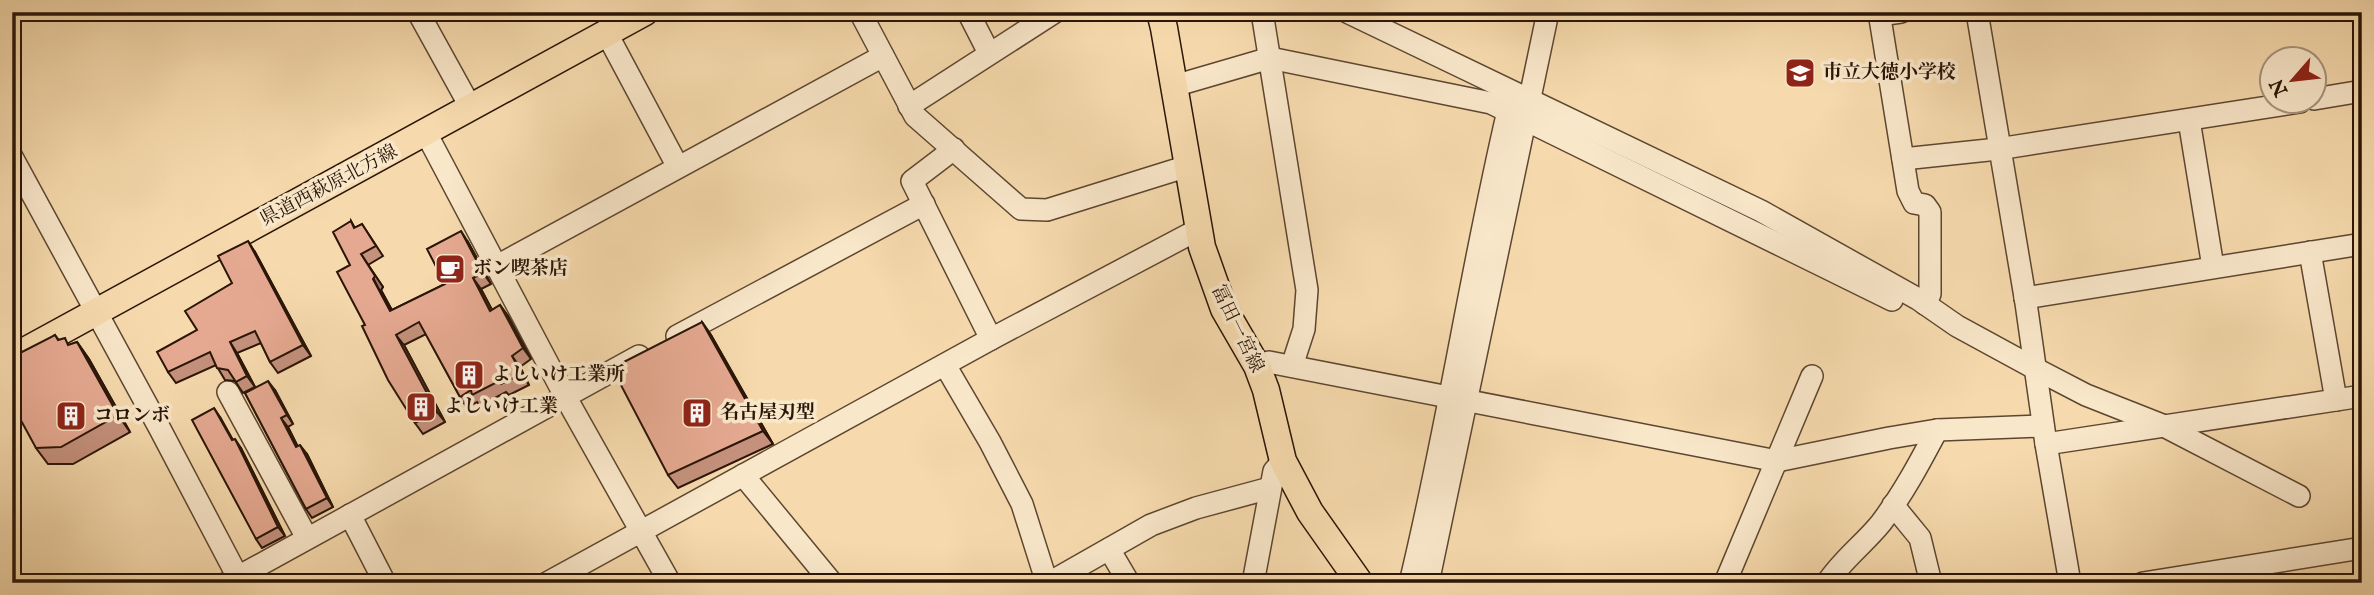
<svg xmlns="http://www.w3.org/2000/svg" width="2374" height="595" font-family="'IM FELL English','Noto Serif JP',serif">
<rect width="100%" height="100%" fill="#f6daad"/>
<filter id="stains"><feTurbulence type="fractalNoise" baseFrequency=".00286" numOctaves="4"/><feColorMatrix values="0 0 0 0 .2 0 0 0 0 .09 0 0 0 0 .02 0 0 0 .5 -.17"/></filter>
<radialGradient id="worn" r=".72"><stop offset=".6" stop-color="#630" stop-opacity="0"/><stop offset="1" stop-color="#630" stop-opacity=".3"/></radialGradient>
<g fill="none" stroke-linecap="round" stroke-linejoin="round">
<g stroke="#5d4630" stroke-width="24">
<g id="minor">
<path d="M418 12 471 108"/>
<path d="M860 12 915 116 1021 209 1047 210 1188 166"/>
<path d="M968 12 989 53"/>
<path d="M1262 12 1307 290 1304 329 1292 366"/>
<path d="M1347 12 1761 211 1918 299 1957 326 2036 369 2086 395 2162 425 2299 496"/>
<path d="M1879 12 1908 191 1914 203 1925 205 1930 212V294L1925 304"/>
<path d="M1977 12 2026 303 2046 444 2070 583"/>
<path d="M1879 15 1901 12"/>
<path d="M607 34 678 167"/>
<path d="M1174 86 1270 58 1491 103 1892 300"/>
<path d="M2314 99 2362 91"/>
<path d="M909 106 1055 12"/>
<path d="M2189 120 2213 267"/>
<path d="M426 133 565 396 670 583"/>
<path d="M954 149 912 181 991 339"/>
<path d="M12 157 160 429 241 583"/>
<path d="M1903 159 1998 149 2300 102"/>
<path d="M2310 252 2336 400"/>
<path d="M497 266 883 56"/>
<path d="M2025 298 2362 244"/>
<path d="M677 336 924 204"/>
<path d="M945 365 990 442 1022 504 1047 583"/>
<path d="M1257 366 1269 362 1777 461 1889 438 1937 430 2043 426"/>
<path d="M228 392 307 538"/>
<path d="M2046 444 2362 396"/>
<path d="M743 475 832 583"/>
<path d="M1893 505 1920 538 1931 583"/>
<path d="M350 515 385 583"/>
<path d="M1109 549 1129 583"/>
<path d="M227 583 639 356"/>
<path d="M547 583 991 339 1199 229"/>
<path d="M1049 583 1151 525 1196 508 1270 488"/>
<path d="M1253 583 1274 471 1283 461"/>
<path d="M1410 583C1448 427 1471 268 1508 111"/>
<path d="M1428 583 1548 12"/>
<path d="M1725 583 1812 376"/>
<path d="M1827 583C1842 560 1864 544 1881 523 1903 494 1920 462 1937 430"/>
<path d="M2143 583 2362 548"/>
</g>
</g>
<g stroke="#2a1507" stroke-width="29">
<g id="major">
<path d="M1160 12 1164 28 1202 247 1224 309 1257 366 1266 390 1283 461 1310 512 1360 583"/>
<path d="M12 358 645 12"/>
</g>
</g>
<use href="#minor" stroke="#f9e7ca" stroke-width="21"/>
<use href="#major" stroke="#f6daad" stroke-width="26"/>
</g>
<g fill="#c5917d" stroke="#2a1507" stroke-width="2">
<path d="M351 221 355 228 362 224 383 256 368 265 383 287 381 290 392 310 445 284 468 242 491 284 481 289 492 310 500 305 508 316 531 359 520 367 529 385 509 395 506 392 480 406 477 402 467 408 460 397 426 334 404 345 445 422 423 434 415 423 365 325 350 265Z"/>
<path d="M255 252 311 356 278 373 270 362 261 343 237 353 255 387 243 393 235 381 225 380 216 365 176 383 168 372 197 330Z"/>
<path d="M702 322 711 335 773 444 678 488 668 475Z"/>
<path d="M55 335 59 340 69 345 77 342 89 359 130 432 73 464H48L36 448 19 362Z"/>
<path d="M275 390 293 424 288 427 298 447 307 454 333 507 312 518 306 509 245 393Z"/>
<path d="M220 417 233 440 241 448 285 536 262 548 256 539Z"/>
</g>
<g fill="#a07666" stroke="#2a1507" stroke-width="2">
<path d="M461 231 468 242 491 284 483 273Z"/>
<path d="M248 241 255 252 311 356 303 345Z"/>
<path d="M361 254 383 287 381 290 398 322 390 311Z"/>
<path d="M473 278 481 289 498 321 490 311Z"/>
<path d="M500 305 508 316 531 359 523 348Z"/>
<path d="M702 322 711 335 773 444 763 431Z"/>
<path d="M396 335 404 345 445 422 437 412Z"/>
<path d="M77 342 89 359 130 432 118 415Z"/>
<path d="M230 342 237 353 255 387 247 376Z"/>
<path d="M512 356 520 367 529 385 522 374Z"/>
<path d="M268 381 275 390 293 424 287 415Z"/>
<path d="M214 408 220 417 238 450 232 440Z"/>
<path d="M281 418 288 427 303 457 296 447Z"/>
<path d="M235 439 241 448 285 536 278 527Z"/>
<path d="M300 445 307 454 333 507 327 498Z"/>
</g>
<g fill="#e5a991" stroke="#2a1507" stroke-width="2">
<path d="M351 221 354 228 362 224 376 246 361 254 375 276 373 279 390 311 445 284 427 249 461 231 483 273 473 278 490 311 500 305 523 348 512 356 522 374 501 384 499 381 472 395 471 390 460 397 419 322 396 335 437 412 415 423 388 380 362 326 365 325 337 272 350 265 333 232Z"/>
<path d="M248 241 303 345 270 362 255 331 230 342 247 376 236 382 228 370 217 368 210 352 168 372 157 352 197 330 185 311 232 283 218 256Z"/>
<path d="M702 322 763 431 668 475 612 368Z"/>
<path d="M55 335 58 340 65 338 68 345 77 342 118 415 61 447 36 448 12 404V366L19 362 16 355Z"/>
<path d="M268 381 287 415 281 418 296 447 300 445 327 498 306 509 245 393Z"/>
<path d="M214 408 232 440 235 439 278 527 256 539 192 420Z"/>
</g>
<defs>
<g id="school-square" transform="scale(1.575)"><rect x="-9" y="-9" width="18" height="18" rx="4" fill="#8f2418" stroke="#f9e7ca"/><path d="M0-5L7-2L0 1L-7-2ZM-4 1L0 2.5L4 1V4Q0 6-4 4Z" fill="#fff"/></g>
<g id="cafe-square" transform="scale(1.575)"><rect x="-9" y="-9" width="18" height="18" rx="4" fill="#8f2418" stroke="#f9e7ca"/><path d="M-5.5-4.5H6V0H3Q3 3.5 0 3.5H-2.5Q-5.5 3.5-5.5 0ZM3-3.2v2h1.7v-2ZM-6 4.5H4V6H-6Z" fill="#fff"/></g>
<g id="building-square" transform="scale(1.575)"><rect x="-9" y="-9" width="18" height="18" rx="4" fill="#8f2418" stroke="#f9e7ca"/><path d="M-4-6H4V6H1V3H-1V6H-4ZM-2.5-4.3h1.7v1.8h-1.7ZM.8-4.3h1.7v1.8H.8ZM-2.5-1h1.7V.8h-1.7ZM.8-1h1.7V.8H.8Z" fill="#fff"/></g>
</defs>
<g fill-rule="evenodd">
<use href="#school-square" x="1800" y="73"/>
<use href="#cafe-square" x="450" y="269"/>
<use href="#building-square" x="469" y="375"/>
<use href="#building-square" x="421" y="407"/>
<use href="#building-square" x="697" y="413"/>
<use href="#building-square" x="71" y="416"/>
</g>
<g text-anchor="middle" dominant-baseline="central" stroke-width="7" stroke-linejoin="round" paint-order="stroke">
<g font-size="19" font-weight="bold" fill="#2a1507" stroke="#f9e7ca" text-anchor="start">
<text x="1823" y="73">市立大徳小学校</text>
<text x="473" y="269">ボン喫茶店</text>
<text x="492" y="375">よしいけ工業所</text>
<text x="444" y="407">よしいけ工業</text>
<text x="720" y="413">名古屋刃型</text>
<text x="94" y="416">コロンボ</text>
</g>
<g font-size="19" fill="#2a1507" stroke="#f9e7ca">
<text transform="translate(329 186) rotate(-28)">県道西萩原北方線</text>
<text transform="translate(1237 329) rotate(64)">冨田一宮線</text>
</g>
</g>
<rect width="2374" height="595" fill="none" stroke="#f6daad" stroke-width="42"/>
<rect x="14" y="14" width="2346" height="567" fill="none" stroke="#2a1507" stroke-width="3.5"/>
<rect x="21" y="21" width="2332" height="553" fill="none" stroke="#2a1507" stroke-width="2"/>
<g transform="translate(2293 80) rotate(242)"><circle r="33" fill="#f9e7ca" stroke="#a6937c" stroke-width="2"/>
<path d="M0-5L12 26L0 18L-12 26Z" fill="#8f2418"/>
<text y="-10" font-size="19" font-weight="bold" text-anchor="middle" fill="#2a1507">N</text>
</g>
<rect width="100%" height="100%" filter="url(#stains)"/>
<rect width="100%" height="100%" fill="url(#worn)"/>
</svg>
